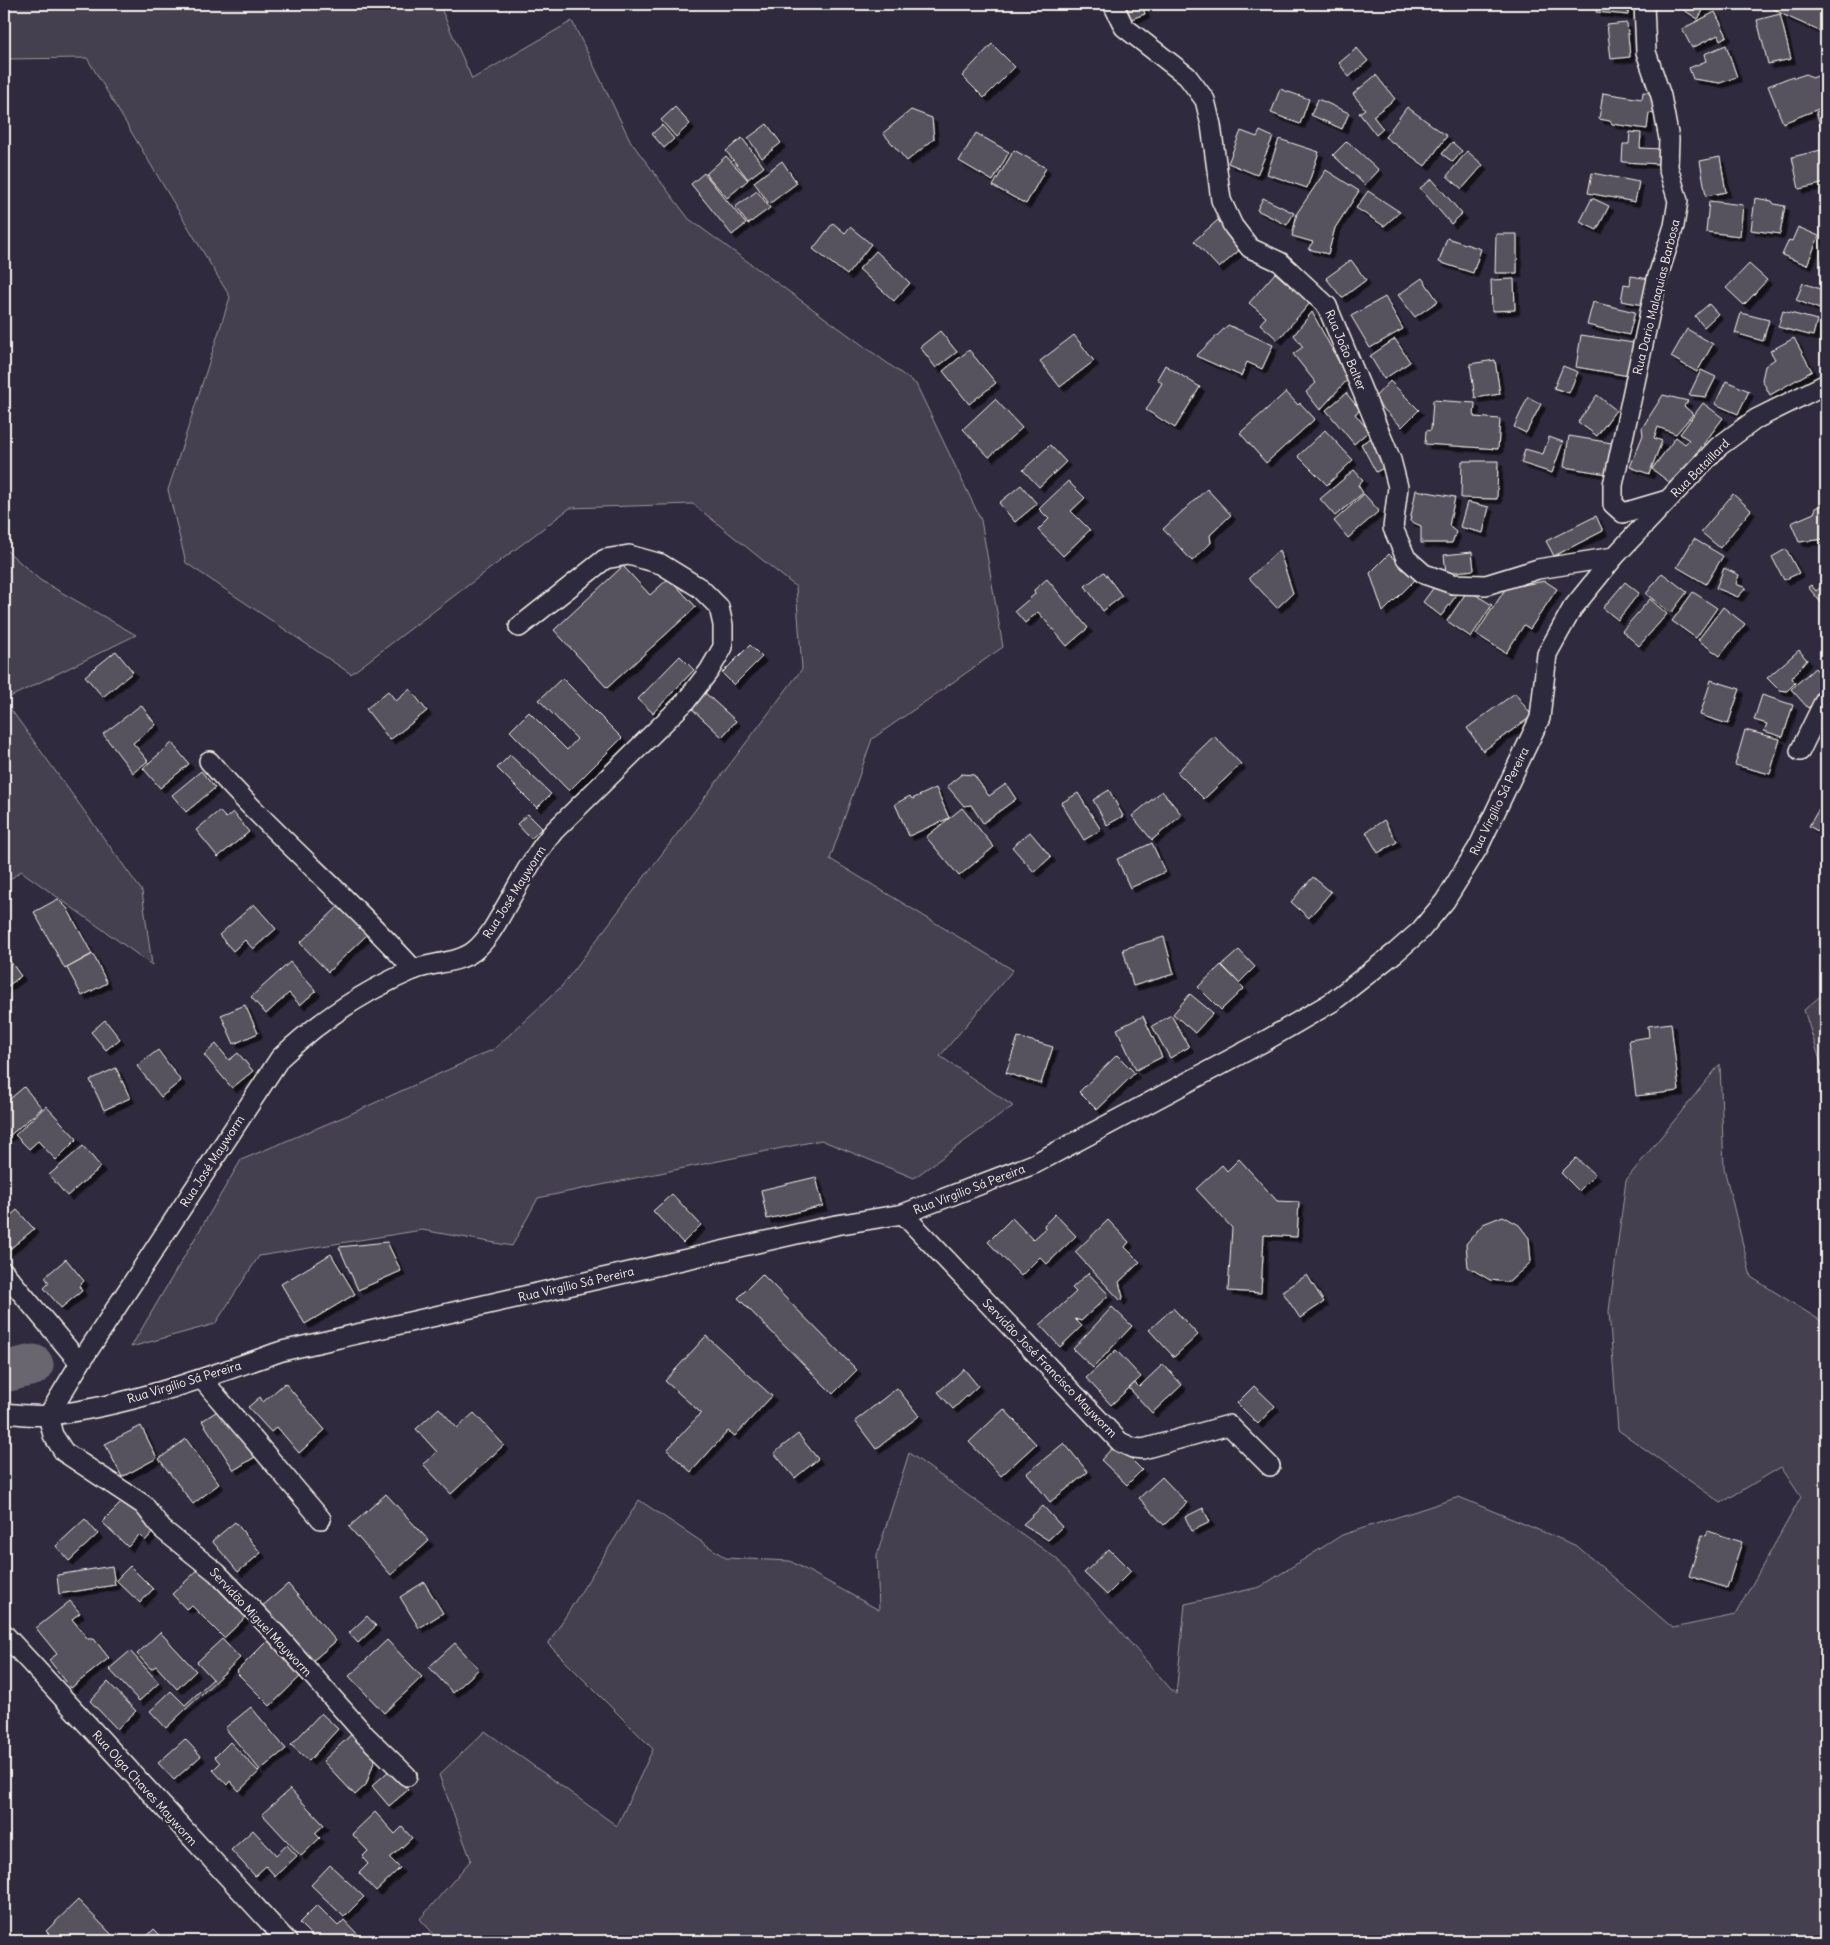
<svg xmlns="http://www.w3.org/2000/svg" width="1830" height="1945" font-family="Delius,sans-serif">
<defs>
<filter id="shadow"><feDropShadow dx="4.5" dy="4.5" stdDeviation="0" flood-color="#0009"/></filter>
</defs>
<rect width="100%" height="100%" fill="#2f2a3d"/>
<filter id="ink" filterUnits="userSpaceOnUse"><feTurbulence type="fractalNoise" baseFrequency=".02" numOctaves="2"/><feDisplacementMap in="SourceGraphic" scale="10" xChannelSelector="R" yChannelSelector="G"/><feConvolveMatrix kernelMatrix="1 2 1 2 8 2 1 2 1" color-interpolation-filters="sRGB"/></filter>
<g filter="url(#ink)">
<g fill="#454050" stroke="#9c989c">
<path d="M4 4H439L472 79 572 21 631 142 689 219 916 384 981 520 1003 647 872 739 830 859 1013 970 940 1056 1013 1106 914 1178 821 1140 538 1198 512 1246 422 1230 259 1256 215 1324 131 1347 241 1160 348 1115 494 1049 561 987 802 669 796 587 693 504 570 508 351 674 186 563 168 490 230 297 87 58 4 59Z"/>
<path d="M4 548 40 580 136 635 4 700 142 891 152 965 21 871 4 884Z"/>
<path d="M1826 991V1079L1804 1010Z"/>
<path d="M1720 1064 1724 1168 1751 1277 1826 1324V1941H440L420 1919 471 1860 439 1775 485 1731 617 1826 653 1749 548 1644 639 1500 726 1558 790 1561 879 1610 877 1555 909 1453 1057 1559 1176 1695 1185 1604 1260 1587 1342 1535 1459 1497 1577 1546 1673 1628 1735 1615 1801 1497 1781 1467 1721 1503 1618 1430 1609 1311 1626 1180Z"/>
</g>
<g fill="none" stroke-linecap="round" stroke-linejoin="round">
<path stroke="#6a6670" stroke-width="41" d="M4 1372 33 1365"/>
</g>
<g fill="#56525f" stroke="#f4f1e8" filter="url(#shadow)">
<path d="M1126 4H1142L1145 14 1131 19Z"/>
<path d="M1597 4H1629L1628 15 1596 12Z"/>
<path d="M1674 4H1707L1698 19Z"/>
<path d="M1765 4H1826V34L1784 15Z"/>
<path d="M1715 12 1727 36 1720 40 1718 35 1692 48 1682 29Z"/>
<path d="M1780 14 1791 59 1768 64 1757 20Z"/>
<path d="M1627 23 1630 57 1611 59 1607 25Z"/>
<path d="M992 44 1015 67 984 98 962 76Z"/>
<path d="M1726 45 1737 77 1720 83 1693 79 1689 68 1706 61 1704 54Z"/>
<path d="M1357 48 1368 61 1349 77 1339 63Z"/>
<path d="M1826 73V106L1783 123 1768 86 1793 76 1794 78 1806 74 1812 78Z"/>
<path d="M1376 75 1395 99 1373 116 1383 129 1376 135 1359 113 1365 109 1353 94Z"/>
<path d="M1280 89 1309 99 1300 124 1271 113Z"/>
<path d="M1643 92 1658 93 1655 114 1649 113 1647 129 1612 124 1610 121 1599 119 1603 93 1642 99Z"/>
<path d="M1318 99 1349 113 1342 129 1311 115Z"/>
<path d="M675 107 690 124 676 137 661 120Z"/>
<path d="M1407 107 1447 136 1425 166 1385 137Z"/>
<path d="M1826 109V144L1816 112Z"/>
<path d="M911 110 932 118 934 139 907 161 883 133Z"/>
<path d="M767 124 781 143 762 158 748 138Z"/>
<path d="M662 125 674 139 664 148 652 134Z"/>
<path d="M1241 131 1257 137 1260 131 1273 137 1257 175 1228 163Z"/>
<path d="M1630 132 1641 133 1640 148 1662 149 1661 164 1622 162 1623 144H1629Z"/>
<path d="M976 133 1009 152 993 181 959 161Z"/>
<path d="M742 138 764 167 748 179 726 151Z"/>
<path d="M1279 139 1319 152 1307 188 1267 174Z"/>
<path d="M1347 141 1379 170 1365 185 1333 155Z"/>
<path d="M1452 142 1462 151 1453 162 1442 154Z"/>
<path d="M1014 150 1046 168 1026 204 993 186Z"/>
<path d="M1821 150 1826 183 1799 189 1792 157Z"/>
<path d="M1467 151 1483 165 1462 189 1447 176Z"/>
<path d="M726 156 748 180 727 198 706 174Z"/>
<path d="M1720 157 1726 192 1706 196 1700 161Z"/>
<path d="M782 161 797 183 769 204 754 182Z"/>
<path d="M1326 170 1359 191 1335 228 1328 254 1308 249 1313 242 1292 236 1297 213Z"/>
<path d="M704 173 746 224 732 235 691 184Z"/>
<path d="M1592 173 1639 182 1635 202 1588 193Z"/>
<path d="M1432 179 1462 214 1451 224 1420 188Z"/>
<path d="M757 191 770 208 748 224 735 207Z"/>
<path d="M1368 191 1400 212 1384 226 1356 208Z"/>
<path d="M1263 198 1294 213 1287 225 1257 210Z"/>
<path d="M1592 198 1609 206 1597 230 1580 222Z"/>
<path d="M1755 198 1772 201 1774 204 1785 206 1780 234 1751 230Z"/>
<path d="M1709 201 1743 205 1740 236 1706 232Z"/>
<path d="M1218 220 1243 247 1219 268 1194 241Z"/>
<path d="M833 223 845 233 850 227 871 244 847 275 813 249Z"/>
<path d="M1798 227 1819 236 1807 265 1782 255 1789 240 1792 241Z"/>
<path d="M1496 234H1517V273H1495Z"/>
<path d="M1447 238 1481 249 1473 273 1439 262Z"/>
<path d="M1826 246V264L1822 263Z"/>
<path d="M876 251 910 283 894 301 859 269Z"/>
<path d="M1351 260 1366 280 1342 298 1326 278Z"/>
<path d="M1749 264 1767 280 1744 305 1726 288Z"/>
<path d="M1826 268V285L1820 282Z"/>
<path d="M1275 273 1310 303 1278 340 1260 324 1266 317 1249 303Z"/>
<path d="M1631 276 1649 279 1644 305 1621 301 1624 284 1630 285Z"/>
<path d="M1422 278 1438 301 1415 317 1398 295Z"/>
<path d="M1514 279 1515 310 1492 311 1491 280Z"/>
<path d="M1803 283 1826 291V300L1822 310 1796 300Z"/>
<path d="M1385 297 1403 329 1370 348 1351 316Z"/>
<path d="M1593 302 1635 312 1629 335 1587 325Z"/>
<path d="M1709 304 1718 314 1704 327 1695 316Z"/>
<path d="M1783 311 1817 320 1813 336 1778 327Z"/>
<path d="M1312 312 1348 379 1320 410 1306 392 1316 383 1293 354 1303 347 1294 335Z"/>
<path d="M1741 313 1769 320 1763 341 1735 333Z"/>
<path d="M1228 325 1273 345 1262 369 1247 362 1241 376 1196 356Z"/>
<path d="M1687 329 1713 344 1697 372 1671 357Z"/>
<path d="M940 331 957 352 936 368 920 347Z"/>
<path d="M1074 335 1094 361 1060 387 1040 361Z"/>
<path d="M1581 335 1634 343 1629 376 1576 367Z"/>
<path d="M1794 338 1812 371 1770 395 1762 380 1765 366 1775 359 1770 351Z"/>
<path d="M1395 339 1410 362 1384 379 1370 356Z"/>
<path d="M969 350 996 383 969 404 943 371Z"/>
<path d="M1495 360 1500 394 1475 398 1470 364Z"/>
<path d="M1165 365 1200 387 1175 428 1146 410 1162 383 1157 379Z"/>
<path d="M1563 366 1578 372 1569 393 1554 388Z"/>
<path d="M1701 370 1716 377 1706 397 1689 395Z"/>
<path d="M1390 381 1419 410 1402 427 1373 399Z"/>
<path d="M1726 381 1749 391 1738 414 1715 404Z"/>
<path d="M1286 392 1298 405 1300 403 1315 419 1266 463 1240 433Z"/>
<path d="M1346 393 1360 410 1355 414 1369 431 1354 444 1326 410Z"/>
<path d="M1597 395 1616 410 1597 436 1578 422Z"/>
<path d="M1663 395 1688 401 1684 406 1693 414 1676 434 1658 427 1654 438 1662 441 1649 474 1630 467 1643 435 1642 428Z"/>
<path d="M1528 397 1541 404 1526 433 1514 427Z"/>
<path d="M995 399 1022 428 989 457 963 429Z"/>
<path d="M1433 400 1475 403 1474 417 1500 419 1498 449 1425 444 1426 431 1431 430Z"/>
<path d="M1703 403 1723 418 1673 485 1652 469 1676 437 1685 444 1689 440 1680 434Z"/>
<path d="M1325 430 1353 460 1327 485 1298 456Z"/>
<path d="M1569 436 1612 443 1607 474 1564 467Z"/>
<path d="M1549 437 1563 442 1552 473 1521 463 1525 449 1543 454Z"/>
<path d="M1371 438 1387 466 1376 472 1361 444Z"/>
<path d="M1050 445 1066 462 1039 487 1023 470Z"/>
<path d="M1462 461H1498L1497 499 1461 498Z"/>
<path d="M1354 470 1363 480 1358 485 1363 493 1335 516 1320 499Z"/>
<path d="M1068 481 1085 498 1071 511 1090 530 1063 556 1038 530 1049 519 1039 509Z"/>
<path d="M1021 485 1037 504 1015 522 999 503Z"/>
<path d="M1207 489 1231 515 1210 535 1211 543 1192 561 1163 529Z"/>
<path d="M1416 490 1455 497 1449 526 1456 532 1452 543H1421V526L1410 521Z"/>
<path d="M1364 494 1379 511 1348 538 1334 521Z"/>
<path d="M1733 494 1751 510 1720 548 1701 532Z"/>
<path d="M1467 502 1489 507 1483 533 1460 527Z"/>
<path d="M1826 503V539L1799 542 1791 523 1814 513 1816 508Z"/>
<path d="M1596 516 1603 531 1554 556 1546 541Z"/>
<path d="M1694 539 1723 556 1706 584 1677 567Z"/>
<path d="M1786 549 1799 573 1784 580 1772 557Z"/>
<path d="M1279 550 1293 593 1277 608 1249 578Z"/>
<path d="M1472 552 1474 570 1446 573 1444 555Z"/>
<path d="M1389 554 1415 580 1383 612 1370 573Z"/>
<path d="M623 566 650 595 669 578 696 607 607 688 554 630Z"/>
<path d="M1724 568 1739 575 1736 584 1746 588 1738 597 1716 588Z"/>
<path d="M1104 572 1122 596 1103 611 1085 586Z"/>
<path d="M1662 573 1687 592 1671 613 1646 594Z"/>
<path d="M1047 579 1088 628 1067 646 1038 612 1025 623 1015 611 1035 594 1034 590Z"/>
<path d="M1545 581 1557 589 1530 629 1524 625 1506 653 1476 634 1506 588Z"/>
<path d="M1625 582 1639 593 1618 620 1603 608Z"/>
<path d="M1437 583 1462 588 1441 616 1423 602Z"/>
<path d="M1826 583V603L1823 605 1808 587 1811 585 1816 591Z"/>
<path d="M1468 590 1492 605 1471 637 1447 621Z"/>
<path d="M1693 592 1717 608 1696 638 1672 621Z"/>
<path d="M1650 599 1667 614 1639 646 1622 631Z"/>
<path d="M1723 607 1745 624 1720 656 1698 640Z"/>
<path d="M750 645 762 657 734 685 722 673Z"/>
<path d="M1799 650 1807 660 1792 678 1795 683 1787 691 1779 690 1767 678Z"/>
<path d="M116 651 133 672 103 697 85 676Z"/>
<path d="M1826 653V667L1820 657Z"/>
<path d="M680 656 694 670 653 713 638 699Z"/>
<path d="M1815 668 1826 680V691L1808 708 1791 689Z"/>
<path d="M562 678 622 738 569 791 510 731 529 712 567 750 577 739 539 700Z"/>
<path d="M1711 680 1740 689 1728 724 1700 715Z"/>
<path d="M410 689 427 711 390 740 366 709 388 691 396 701Z"/>
<path d="M704 692 736 721 722 737 690 707Z"/>
<path d="M1515 693 1532 716 1483 751 1467 728Z"/>
<path d="M1762 695 1793 705 1783 737 1764 731 1767 724 1754 720Z"/>
<path d="M141 705 156 725 133 743 148 761 133 773 103 734Z"/>
<path d="M1745 730 1780 739 1770 774 1735 765Z"/>
<path d="M1214 736 1241 764 1204 799 1177 772Z"/>
<path d="M172 743 189 764 160 788 143 768Z"/>
<path d="M510 755 551 794 537 808 497 768Z"/>
<path d="M201 771 215 788 186 812 172 795Z"/>
<path d="M962 774 974 775 989 796 1006 784 1016 799 983 823 971 805 964 806 947 786Z"/>
<path d="M936 788 949 818 909 836 895 804 910 796 912 799Z"/>
<path d="M1109 790 1123 816 1107 825 1093 800Z"/>
<path d="M1162 791 1182 815 1152 840 1132 816Z"/>
<path d="M1078 793 1101 830 1084 840 1061 803Z"/>
<path d="M1824 800 1826 802V836L1809 826Z"/>
<path d="M962 808 994 847 959 876 926 837Z"/>
<path d="M219 811 226 818 233 812 249 832 218 857 196 830Z"/>
<path d="M528 814 542 828 531 839 517 824Z"/>
<path d="M1384 820 1397 842 1378 853 1366 832Z"/>
<path d="M1030 832 1051 857 1034 872 1012 847Z"/>
<path d="M1152 843 1165 872 1130 888 1117 859Z"/>
<path d="M1313 877 1331 892 1309 918 1291 902Z"/>
<path d="M58 899 67 908 92 954 65 969 34 912Z"/>
<path d="M342 903 369 933 328 972 300 943Z"/>
<path d="M254 904 276 929 253 949 245 940 233 951 219 935Z"/>
<path d="M1164 937 1174 974 1133 986 1123 949Z"/>
<path d="M1239 950 1255 967 1239 983 1222 965Z"/>
<path d="M5 954 21 976 4 989V955Z"/>
<path d="M93 954 107 983 82 996 67 968Z"/>
<path d="M290 962 316 991 300 1005 289 993 266 1014 251 997Z"/>
<path d="M1221 965 1244 988 1221 1010 1198 987Z"/>
<path d="M1190 994 1213 1013 1195 1033 1173 1014Z"/>
<path d="M245 1005 258 1033 234 1044 221 1015Z"/>
<path d="M1171 1015 1189 1047 1170 1058 1152 1026Z"/>
<path d="M1143 1016 1162 1057 1136 1070 1117 1029Z"/>
<path d="M105 1020 120 1039 106 1050 91 1032Z"/>
<path d="M1671 1023 1679 1091 1636 1096 1629 1040 1649 1037 1648 1026Z"/>
<path d="M1018 1037 1053 1047 1041 1084 1006 1073Z"/>
<path d="M216 1044 229 1060 238 1053 253 1071 232 1088 204 1055Z"/>
<path d="M158 1050 181 1081 161 1097 137 1066Z"/>
<path d="M1117 1055 1135 1073 1097 1110 1079 1092Z"/>
<path d="M116 1068 130 1098 104 1110 90 1080Z"/>
<path d="M24 1087 42 1108 8 1137 4 1131V1104Z"/>
<path d="M46 1106 77 1139 56 1160 38 1141 29 1149 15 1135Z"/>
<path d="M83 1146 101 1167 67 1196 49 1175Z"/>
<path d="M1576 1158 1595 1175 1579 1191 1561 1173Z"/>
<path d="M1239 1159 1277 1201 1299 1202 1297 1237 1264 1235 1261 1293 1228 1291 1232 1228 1196 1189 1222 1165 1227 1171Z"/>
<path d="M816 1177 823 1206 767 1219 761 1190Z"/>
<path d="M672 1194 701 1225 683 1243 653 1211Z"/>
<path d="M17 1210 34 1229 5 1253 4 1221Z"/>
<path d="M1055 1214 1076 1236 1047 1264 1040 1257 1021 1276 988 1242 1012 1218 1033 1240 1045 1229 1044 1225Z"/>
<path d="M1503 1216 1519 1225 1529 1238 1531 1262 1509 1282 1490 1280 1468 1267 1466 1244 1483 1224Z"/>
<path d="M1108 1220 1129 1242 1125 1247 1140 1262 1119 1282 1123 1297 1121 1301 1075 1252Z"/>
<path d="M387 1242 401 1271 358 1290 339 1247Z"/>
<path d="M331 1254 355 1294 305 1324 281 1284Z"/>
<path d="M66 1259 84 1281 79 1286 82 1291 61 1308 44 1288 49 1283 45 1277Z"/>
<path d="M1088 1273 1109 1295 1081 1321 1075 1319 1082 1326 1060 1347 1040 1325 1076 1292 1072 1288Z"/>
<path d="M762 1274 857 1370 833 1394 738 1298Z"/>
<path d="M1307 1275 1324 1302 1300 1318 1282 1291Z"/>
<path d="M1112 1307 1132 1326 1093 1368 1073 1349Z"/>
<path d="M1173 1308 1198 1335 1174 1357 1149 1330Z"/>
<path d="M706 1336 772 1396 735 1436 728 1431 691 1472 667 1450 701 1413 665 1381Z"/>
<path d="M1116 1350 1141 1377 1111 1405 1086 1378Z"/>
<path d="M1163 1364 1182 1385 1152 1413 1129 1388 1135 1383 1139 1387Z"/>
<path d="M964 1369 978 1386 953 1409 938 1392Z"/>
<path d="M285 1383 325 1430 299 1453 277 1427 271 1432 248 1407 260 1397 263 1402Z"/>
<path d="M1254 1386 1275 1406 1258 1424 1237 1403Z"/>
<path d="M897 1388 919 1416 876 1449 855 1421Z"/>
<path d="M439 1408 457 1428 474 1413 504 1445 451 1494 423 1464 437 1452 416 1429Z"/>
<path d="M1004 1409 1036 1444 1001 1476 969 1442Z"/>
<path d="M219 1410 225 1412 255 1457 234 1470 202 1421Z"/>
<path d="M141 1426 157 1458 122 1477 105 1444Z"/>
<path d="M798 1434 818 1459 795 1478 774 1453Z"/>
<path d="M186 1439 219 1484 193 1504 159 1459Z"/>
<path d="M1064 1443 1088 1472 1050 1502 1027 1473Z"/>
<path d="M1116 1444 1142 1470 1127 1485 1101 1460Z"/>
<path d="M1162 1477 1187 1503 1164 1525 1139 1498Z"/>
<path d="M386 1494 429 1541 391 1575 349 1527Z"/>
<path d="M125 1499 156 1529 145 1541 139 1535 128 1547 102 1522Z"/>
<path d="M1043 1506 1062 1527 1048 1540 1023 1524Z"/>
<path d="M1203 1508 1210 1522 1192 1531 1185 1517Z"/>
<path d="M85 1519 98 1534 69 1561 56 1546Z"/>
<path d="M235 1522 261 1553 238 1572 212 1541Z"/>
<path d="M1708 1531 1742 1542 1727 1588 1689 1576 1702 1535 1706 1536Z"/>
<path d="M1109 1549 1131 1571 1107 1595 1084 1573Z"/>
<path d="M112 1566 115 1585 59 1594 57 1575Z"/>
<path d="M130 1566 153 1589 140 1603 116 1580Z"/>
<path d="M201 1567 248 1615 224 1638 192 1606 186 1609 172 1594Z"/>
<path d="M424 1582 443 1613 419 1628 400 1597Z"/>
<path d="M288 1584 336 1641 309 1664 260 1608Z"/>
<path d="M70 1601 80 1613 72 1619 88 1639H94L109 1658 71 1688 49 1660 57 1654 36 1628Z"/>
<path d="M367 1616 376 1626 358 1643 349 1633Z"/>
<path d="M160 1632 196 1671 177 1689 156 1666 151 1669 137 1654Z"/>
<path d="M222 1639 240 1658 166 1728 150 1711 171 1691 185 1705 213 1679 197 1662Z"/>
<path d="M268 1640 302 1675 270 1706 236 1672Z"/>
<path d="M387 1640 422 1677 384 1713 349 1676Z"/>
<path d="M455 1643 479 1669 453 1693 429 1667Z"/>
<path d="M130 1651 159 1683 139 1701 109 1669Z"/>
<path d="M108 1682 136 1711 117 1729 90 1701Z"/>
<path d="M251 1707 286 1749 260 1770 225 1728Z"/>
<path d="M321 1713 338 1729 309 1761 291 1745Z"/>
<path d="M354 1732 376 1756 366 1785 355 1795 323 1761Z"/>
<path d="M185 1739 201 1756 174 1780 158 1763Z"/>
<path d="M230 1742 259 1772 239 1791 230 1781 227 1785 213 1770 220 1763 215 1757Z"/>
<path d="M390 1770 408 1790 389 1806 372 1786Z"/>
<path d="M290 1789 324 1825 315 1833 320 1838 301 1856 262 1814Z"/>
<path d="M375 1812 395 1834 402 1827 412 1838 390 1858 400 1868 376 1891 359 1873 368 1864 362 1857 368 1851 352 1834Z"/>
<path d="M253 1830 276 1855 287 1845 297 1856 275 1876 266 1866 255 1876 231 1850Z"/>
<path d="M330 1865 364 1897 344 1917 311 1885Z"/>
<path d="M78 1900 118 1941H56L46 1931Z"/>
<path d="M317 1905 338 1926 344 1920 364 1941H317L299 1923Z"/>
<path d="M154 1929 166 1941H142Z"/>
</g>
<g fill="none" stroke-linecap="round" stroke-linejoin="round">
<g stroke="#f4f1e8" stroke-width="22">
<g id="minor">
<path d="M1113 4 1124 27 1187 76 1205 100 1211 125 1221 200 1233 226 1250 248 1280 262 1327 306 1391 460 1398 487 1393 528 1406 558 1424 574 1453 584 1486 585 1538 569 1614 557"/>
<path d="M1644 4 1646 52 1661 96 1669 139 1668 167 1678 201 1674 226 1657 279 1613 485V504L1623 513 1667 500"/>
<path d="M1800 751 1826 698"/>
<path d="M209 761C273 835 349 897 414 970"/>
<path d="M903 1214 1120 1442 1133 1448 1143 1449 1229 1425 1270 1466"/>
<path d="M4 1272 80 1363"/>
<path d="M202 1379 321 1519"/>
<path d="M4 1413C18 1414 35 1417 50 1415 129 1406 207 1377 282 1351L836 1225 903 1214 1034 1164 1265 1041 1332 1002 1396 952 1420 931 1445 901 1479 846 1540 718 1547 654 1572 609 1614 557 1718 447 1756 419 1826 384"/>
<path d="M48 1416 80 1363 280 1058C320 1020 362 992 413 970 432 962 457 964 474 951 490 938 499 918 509 901 523 876 536 853 554 831L686 701 709 671 723 647V625L719 607 700 588 661 564 629 555 605 559 519 627"/>
<path d="M48 1416 53 1435 64 1452 144 1505 162 1529 217 1573 277 1635 365 1735 407 1776"/>
<path d="M4 1634 287 1941"/>
</g>
</g>
<use href="#minor" stroke="#2f2a3d" stroke-width="19"/>
</g>
</g>
<g text-anchor="middle" dominant-baseline="central" stroke-width="5" stroke-linejoin="round" paint-order="stroke">
<g font-size="12" fill="#f4f1e8" stroke="#2f2a3d">
<text transform="translate(1656 297) rotate(-76)">Rua Dario Malaquias Barbosa</text>
<text transform="translate(1346 350) rotate(67)">Rua João Balter</text>
<text transform="translate(1700 468) rotate(-45)">Rua Bataillard</text>
<text transform="translate(1499 801) rotate(-64)">Rua Virgílio Sá Pereira</text>
<text transform="translate(514 892) rotate(-58)">Rua José Mayworm</text>
<text transform="translate(212 1161) rotate(-57)">Rua José Mayworm</text>
<text transform="translate(969 1189) rotate(-21)">Rua Virgílio Sá Pereira</text>
<text transform="translate(576 1284) rotate(-13)">Rua Virgílio Sá Pereira</text>
<text transform="translate(1050 1368) rotate(46)">Servidão José Francisco Mayworm</text>
<text transform="translate(184 1382) rotate(-17)">Rua Virgílio Sá Pereira</text>
<text transform="translate(261 1622) rotate(47)">Servidão Miguel Mayworm</text>
<text transform="translate(145 1788) rotate(48)">Rua Olga Chaves Mayworm</text>
</g>
</g>
<rect width="1830" height="1945" fill="none" stroke="#2f2a3d" stroke-width="20"/>
<rect x="10" y="10" width="1810" height="1925" fill="none" stroke="#f4f1e8" stroke-width="2" filter="url(#ink)"/>
</svg>
